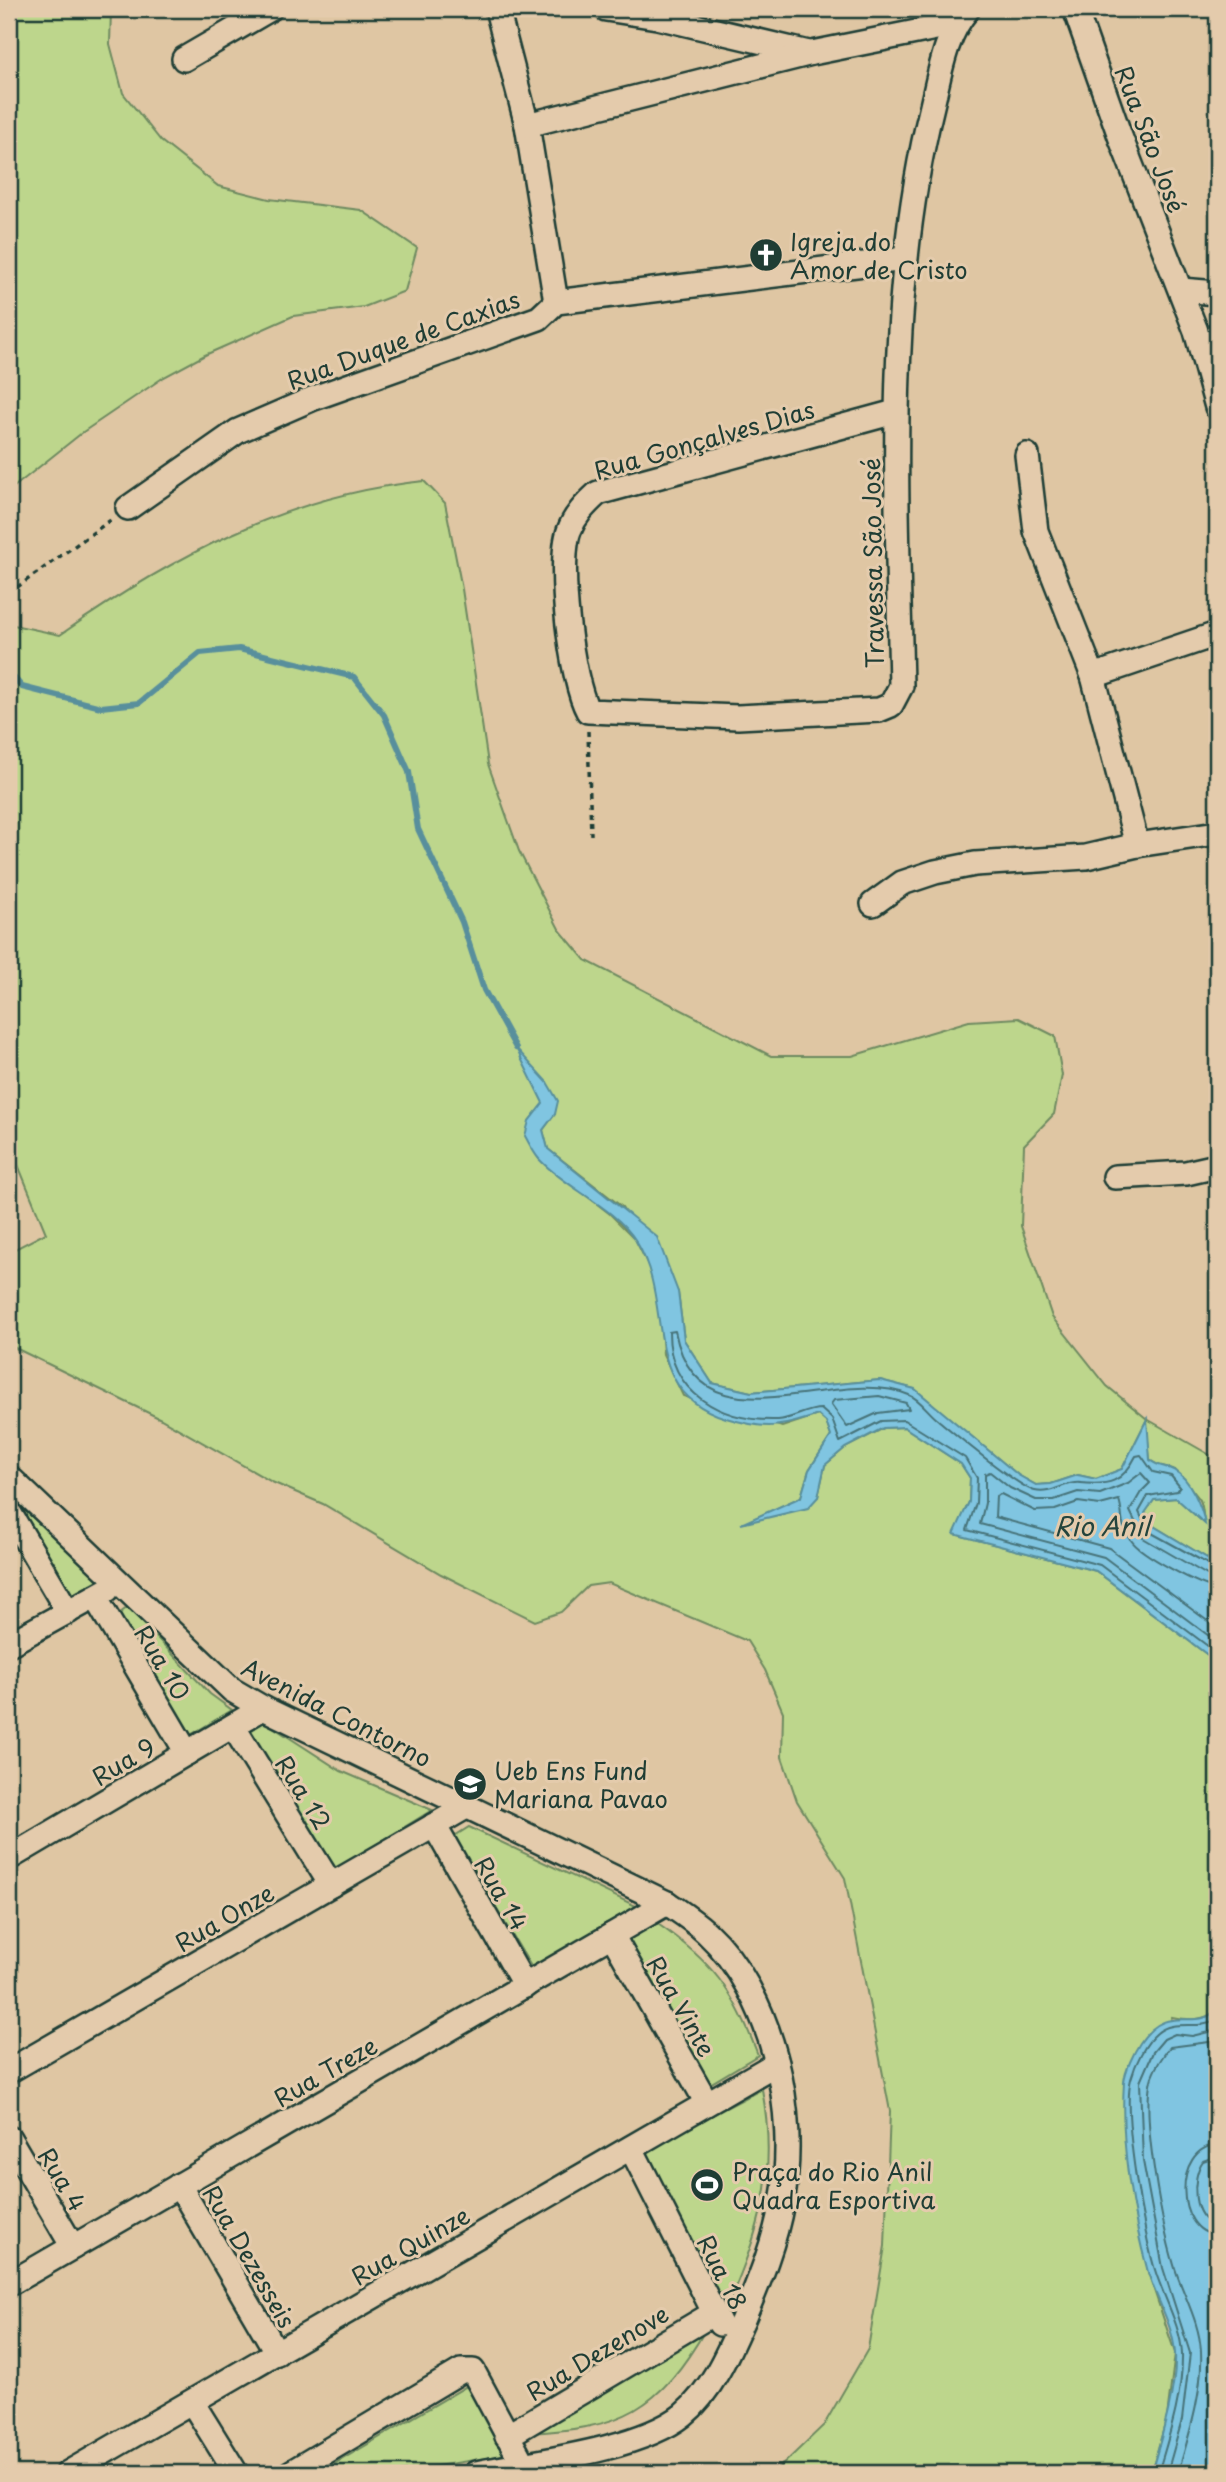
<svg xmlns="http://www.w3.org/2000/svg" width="1226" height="2482" font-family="'Playpen Sans',sans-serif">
<rect width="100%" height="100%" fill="#dfc6a3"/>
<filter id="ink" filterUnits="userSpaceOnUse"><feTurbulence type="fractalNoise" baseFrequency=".0143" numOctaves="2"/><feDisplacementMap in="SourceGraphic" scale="14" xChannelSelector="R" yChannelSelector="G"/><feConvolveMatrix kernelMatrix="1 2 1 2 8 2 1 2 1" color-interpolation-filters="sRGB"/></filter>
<g filter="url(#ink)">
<g fill="#bdd68c" stroke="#6e8a60" stroke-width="2">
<path d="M9 9H111L110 44 123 93 161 141 218 186 269 199 361 210 417 248 405 291 364 307 293 316 205 355 164 377 83 432 9 491Z"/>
<path d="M424 481 445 503 462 589 488 764 519 851 559 929 585 960 771 1056H852L969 1021 1019 1018 1055 1036 1062 1075 1054 1114 1024 1145 1021 1226 1052 1317 1107 1386 1147 1419 1217 1459V1564L1152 1525 1145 1512 1154 1500 1176 1498 1204 1523C1203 1516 1203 1506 1200 1500 1199 1498 1177 1471 1175 1470 1165 1465 1159 1468 1150 1460L1146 1421 1122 1469 1096 1479 1078 1475 1051 1484 1036 1485 1018 1475 914 1389 880 1380 751 1392 712 1383 684 1340 678 1292 622 1207 548 1149 543 1130 555 1114 537 1088 544 1103 529 1121 539 1159 610 1214 635 1239 651 1271 660 1309 663 1354 683 1396 782 1427 818 1415 826 1422 831 1436 809 1470 801 1497 745 1523 818 1497 825 1465 845 1448 884 1428 904 1427 961 1464 970 1478 969 1502 955 1534 1096 1571 1217 1662V2009C1206 2022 1188 2020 1172 2017L1125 2138 1148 2272 1175 2353 1167 2417 1151 2473H774L824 2425 868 2349 885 2246 890 2111 845 1878 797 1801 782 1757 783 1712 765 1670 747 1641 609 1583 588 1586 561 1612 535 1621 441 1574 323 1504 272 1482 161 1419 9 1345V1252L46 1233 9 1143V624L60 635C172 557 286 495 424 481Z"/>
<path d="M9 1497 103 1579 70 1600Z"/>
<path d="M128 1607 210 1694 232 1710 187 1737 116 1616Z"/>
<path d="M262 1720 341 1771 432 1810 335 1870 247 1729Z"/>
<path d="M469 1827 636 1906 532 1968 453 1837Z"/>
<path d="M655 1922C713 1962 733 1989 758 2055L708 2085 627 1939Z"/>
<path d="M762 2089C778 2176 760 2230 726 2309L643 2151Z"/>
<path d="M707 2327C659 2411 622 2429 526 2433Z"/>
<path d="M467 2386 505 2455 394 2473H319Z"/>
</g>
<g fill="#80c5e1" stroke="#598f9c" stroke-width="2">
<path d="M516 1048 547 1082 558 1101 555 1114 543 1130 548 1149 657 1237 678 1292 684 1340 712 1383 751 1392 880 1380 915 1389 1018 1475 1036 1485 1051 1484 1078 1475 1096 1479 1122 1469 1147 1419 1150 1460C1159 1468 1166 1465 1175 1471 1190 1478 1202 1508 1205 1524L1176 1498 1154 1500 1145 1513 1152 1525 1217 1564V1662L1096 1571 954 1534 969 1502 970 1478 961 1464 904 1427 883 1428 845 1448 825 1465 818 1497 808 1508 741 1524 801 1497 809 1470 831 1436 826 1422 818 1415C780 1428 765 1430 726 1418 637 1391 676 1305 636 1241 615 1207 564 1187 539 1159 533 1152 529 1143 525 1136L529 1121 543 1103Z"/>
<path d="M1217 2009V2166L1212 2175 1217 2230V2473H1151C1161 2439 1177 2388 1175 2353 1173 2325 1156 2299 1148 2272 1132 2215 1120 2141 1124 2082 1125 2071 1134 2052 1140 2043 1169 2000 1195 2034 1217 2009Z"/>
</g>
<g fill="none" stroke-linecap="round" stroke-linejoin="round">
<g stroke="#467379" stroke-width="2">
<path d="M879 1396 906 1403 909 1409 878 1413 847 1427 831 1404 834 1400Z"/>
<path d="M1217 1569 1148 1531 1139 1512 1148 1496 1177 1491 1180 1487 1171 1476 1153 1472 1141 1455 1136 1456C1123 1482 1109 1486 1081 1483 1065 1481 1052 1495 1035 1491 1019 1488 954 1433 937 1419 928 1412 920 1399 909 1395 835 1363 699 1454 675 1331L669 1332C669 1394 722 1422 778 1420 793 1419 806 1409 821 1409L832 1419 840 1442 881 1421 904 1420 965 1458 977 1478 976 1503 967 1530 1100 1565 1217 1653"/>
<path d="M1217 1577 1207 1575 1143 1538 1130 1511 1141 1492 1150 1483 1141 1473 1128 1483 1100 1494 1078 1492 1054 1500H1036L1010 1488 990 1472 985 1474V1503L980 1524 1104 1557 1217 1642"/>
<path d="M1217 1588C1201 1587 1140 1554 1131 1540 1118 1523 1124 1513 1119 1500L1100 1505 1078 1502 1055 1510 1035 1511 1001 1494 996 1496 995 1517 1109 1548 1217 1628"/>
<path d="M1217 2145C1173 2147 1174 2233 1217 2235"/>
<path d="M1217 2156 1203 2161C1191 2177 1191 2222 1217 2224"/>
<path d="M1158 2473C1169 2436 1183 2394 1182 2354 1181 2327 1164 2298 1156 2273 1144 2238 1122 2112 1131 2079 1135 2064 1145 2043 1157 2033 1174 2018 1198 2031 1217 2020"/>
<path d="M1167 2473 1182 2420 1190 2353 1163 2268 1143 2161 1140 2082 1153 2052 1164 2039 1175 2034 1192 2036 1217 2030"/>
<path d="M1178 2473C1189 2435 1203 2392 1201 2352 1200 2322 1182 2293 1174 2265 1162 2225 1143 2124 1150 2085 1152 2071 1162 2057 1170 2047L1217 2041"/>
</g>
<path stroke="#598f9c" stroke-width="6" d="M9 672 22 687 101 707 139 703 200 653 239 649 354 677 384 715 409 772 418 829 462 922 484 990 516 1048"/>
<g stroke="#1f3d34" stroke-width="28">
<g id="minor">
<path d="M497 9 527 125 556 302"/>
<path d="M606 9 657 17 809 53"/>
<path d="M1075 9 1121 139 1196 331 1217 407"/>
<path d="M184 59 270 9"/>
<path d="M527 125 812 53 956 24"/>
<path d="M1181 290 1217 293"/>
<path d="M895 412 598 493C585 505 575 515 569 531 557 564 571 681 588 711L738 717 879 710 891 705 901 686C897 492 885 297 932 106 940 73 945 35 968 9"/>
<path d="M1027 455 1036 531 1093 676 1137 845"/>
<path d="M128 508 238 431 314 398 539 318 556 302 905 259"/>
<path d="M1093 676 1217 634"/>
<path d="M873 904 902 883 935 872 975 864 1086 857 1137 845 1217 833"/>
<path d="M1115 1177 1186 1173 1217 1166"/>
<path d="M9 1477 232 1690 263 1708 667 1903C680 1912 694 1921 706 1932 773 1994 799 2114 782 2202 775 2242 760 2279 744 2317 729 2351 712 2391 683 2415 639 2450 532 2462 476 2473"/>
<path d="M9 1512 68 1612"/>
<path d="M95 1597 187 1753"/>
<path d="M9 1644 107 1590"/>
<path d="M233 1726 331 1885"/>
<path d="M434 1825 525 1986"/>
<path d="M9 1858 263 1708"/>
<path d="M612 1935 707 2103"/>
<path d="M9 2071 466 1807"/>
<path d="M9 2138 73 2247"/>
<path d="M631 2148 720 2324"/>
<path d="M179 2185 277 2353"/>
<path d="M9 2284 667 1903"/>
<path d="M192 2402 236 2473"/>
<path d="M507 2436 714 2313"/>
<path d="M68 2473 777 2063"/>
<path d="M290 2473 461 2371H473L523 2464"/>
</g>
</g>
<g stroke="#1f3d34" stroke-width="3.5" stroke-dasharray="5 5" stroke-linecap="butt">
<path d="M9 593 112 519"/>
<path d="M588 731 591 835"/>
</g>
<use href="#minor" stroke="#e4cbac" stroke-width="23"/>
</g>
</g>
<defs>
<g id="church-disc" transform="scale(1.75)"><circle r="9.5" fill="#1f3d34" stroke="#e4cbac"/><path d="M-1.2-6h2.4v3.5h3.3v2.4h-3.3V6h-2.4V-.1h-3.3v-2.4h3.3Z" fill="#fff"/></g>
<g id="school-disc" transform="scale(1.75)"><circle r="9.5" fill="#1f3d34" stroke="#e4cbac"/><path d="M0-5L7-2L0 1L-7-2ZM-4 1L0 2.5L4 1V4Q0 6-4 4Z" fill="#fff"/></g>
<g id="stadium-disc" transform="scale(1.75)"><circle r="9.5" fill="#1f3d34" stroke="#e4cbac"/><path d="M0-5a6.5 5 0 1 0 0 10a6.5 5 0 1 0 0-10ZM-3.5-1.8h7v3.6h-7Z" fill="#fff"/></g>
</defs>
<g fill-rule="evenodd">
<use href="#church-disc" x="766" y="255"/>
<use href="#school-disc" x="470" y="1784"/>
<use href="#stadium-disc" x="707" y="2185"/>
</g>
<g text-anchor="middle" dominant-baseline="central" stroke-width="6" stroke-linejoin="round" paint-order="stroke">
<g font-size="24" fill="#1f3d34" stroke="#e4cbac">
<text transform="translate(1151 139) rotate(69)">Rua São José</text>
<text transform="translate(403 339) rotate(-20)">Rua Duque de Caxias</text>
<text transform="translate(704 439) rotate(-16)">Rua Gonçalves Dias</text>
<text transform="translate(872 563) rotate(-91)">Travessa São José</text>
<text transform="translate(163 1662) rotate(59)">Rua 10</text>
<text transform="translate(337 1712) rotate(27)">Avenida Contorno</text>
<text transform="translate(123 1761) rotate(-31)">Rua 9</text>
<text transform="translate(304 1792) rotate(58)">Rua 12</text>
<text transform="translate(502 1893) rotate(60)">Rua 14</text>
<text transform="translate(224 1917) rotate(-30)">Rua Onze</text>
<text transform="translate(682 2006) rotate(60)">Rua Vinte</text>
<text transform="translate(325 2071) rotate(-30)">Rua Treze</text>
<text transform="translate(63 2179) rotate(59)">Rua 4</text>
<text transform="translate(410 2245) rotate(-30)">Rua Quinze</text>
<text transform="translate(250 2256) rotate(60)">Rua Dezesseis</text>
<text transform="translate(723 2272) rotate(63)">Rua 18</text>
<text transform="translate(597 2352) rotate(-31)">Rua Dezenove</text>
</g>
<g font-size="24" fill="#1f3d34" stroke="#e4cbac" text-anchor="start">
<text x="790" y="241">Igreja do<tspan x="790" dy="28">Amor de Cristo</tspan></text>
<text x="494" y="1770">Ueb Ens Fund<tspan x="494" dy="28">Mariana Pavao</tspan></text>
<text x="732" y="2171">Praça do Rio Anil<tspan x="732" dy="28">Quadra Esportiva</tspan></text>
</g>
<g font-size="26" font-style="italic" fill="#24443d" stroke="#e4cbac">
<text x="1102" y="1525">Rio Anil</text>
</g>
</g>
<rect width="1226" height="2482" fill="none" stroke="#e4cbac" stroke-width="35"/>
<rect x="18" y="18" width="1191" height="2447" fill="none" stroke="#1f3d34" stroke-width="2.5" filter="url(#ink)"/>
</svg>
